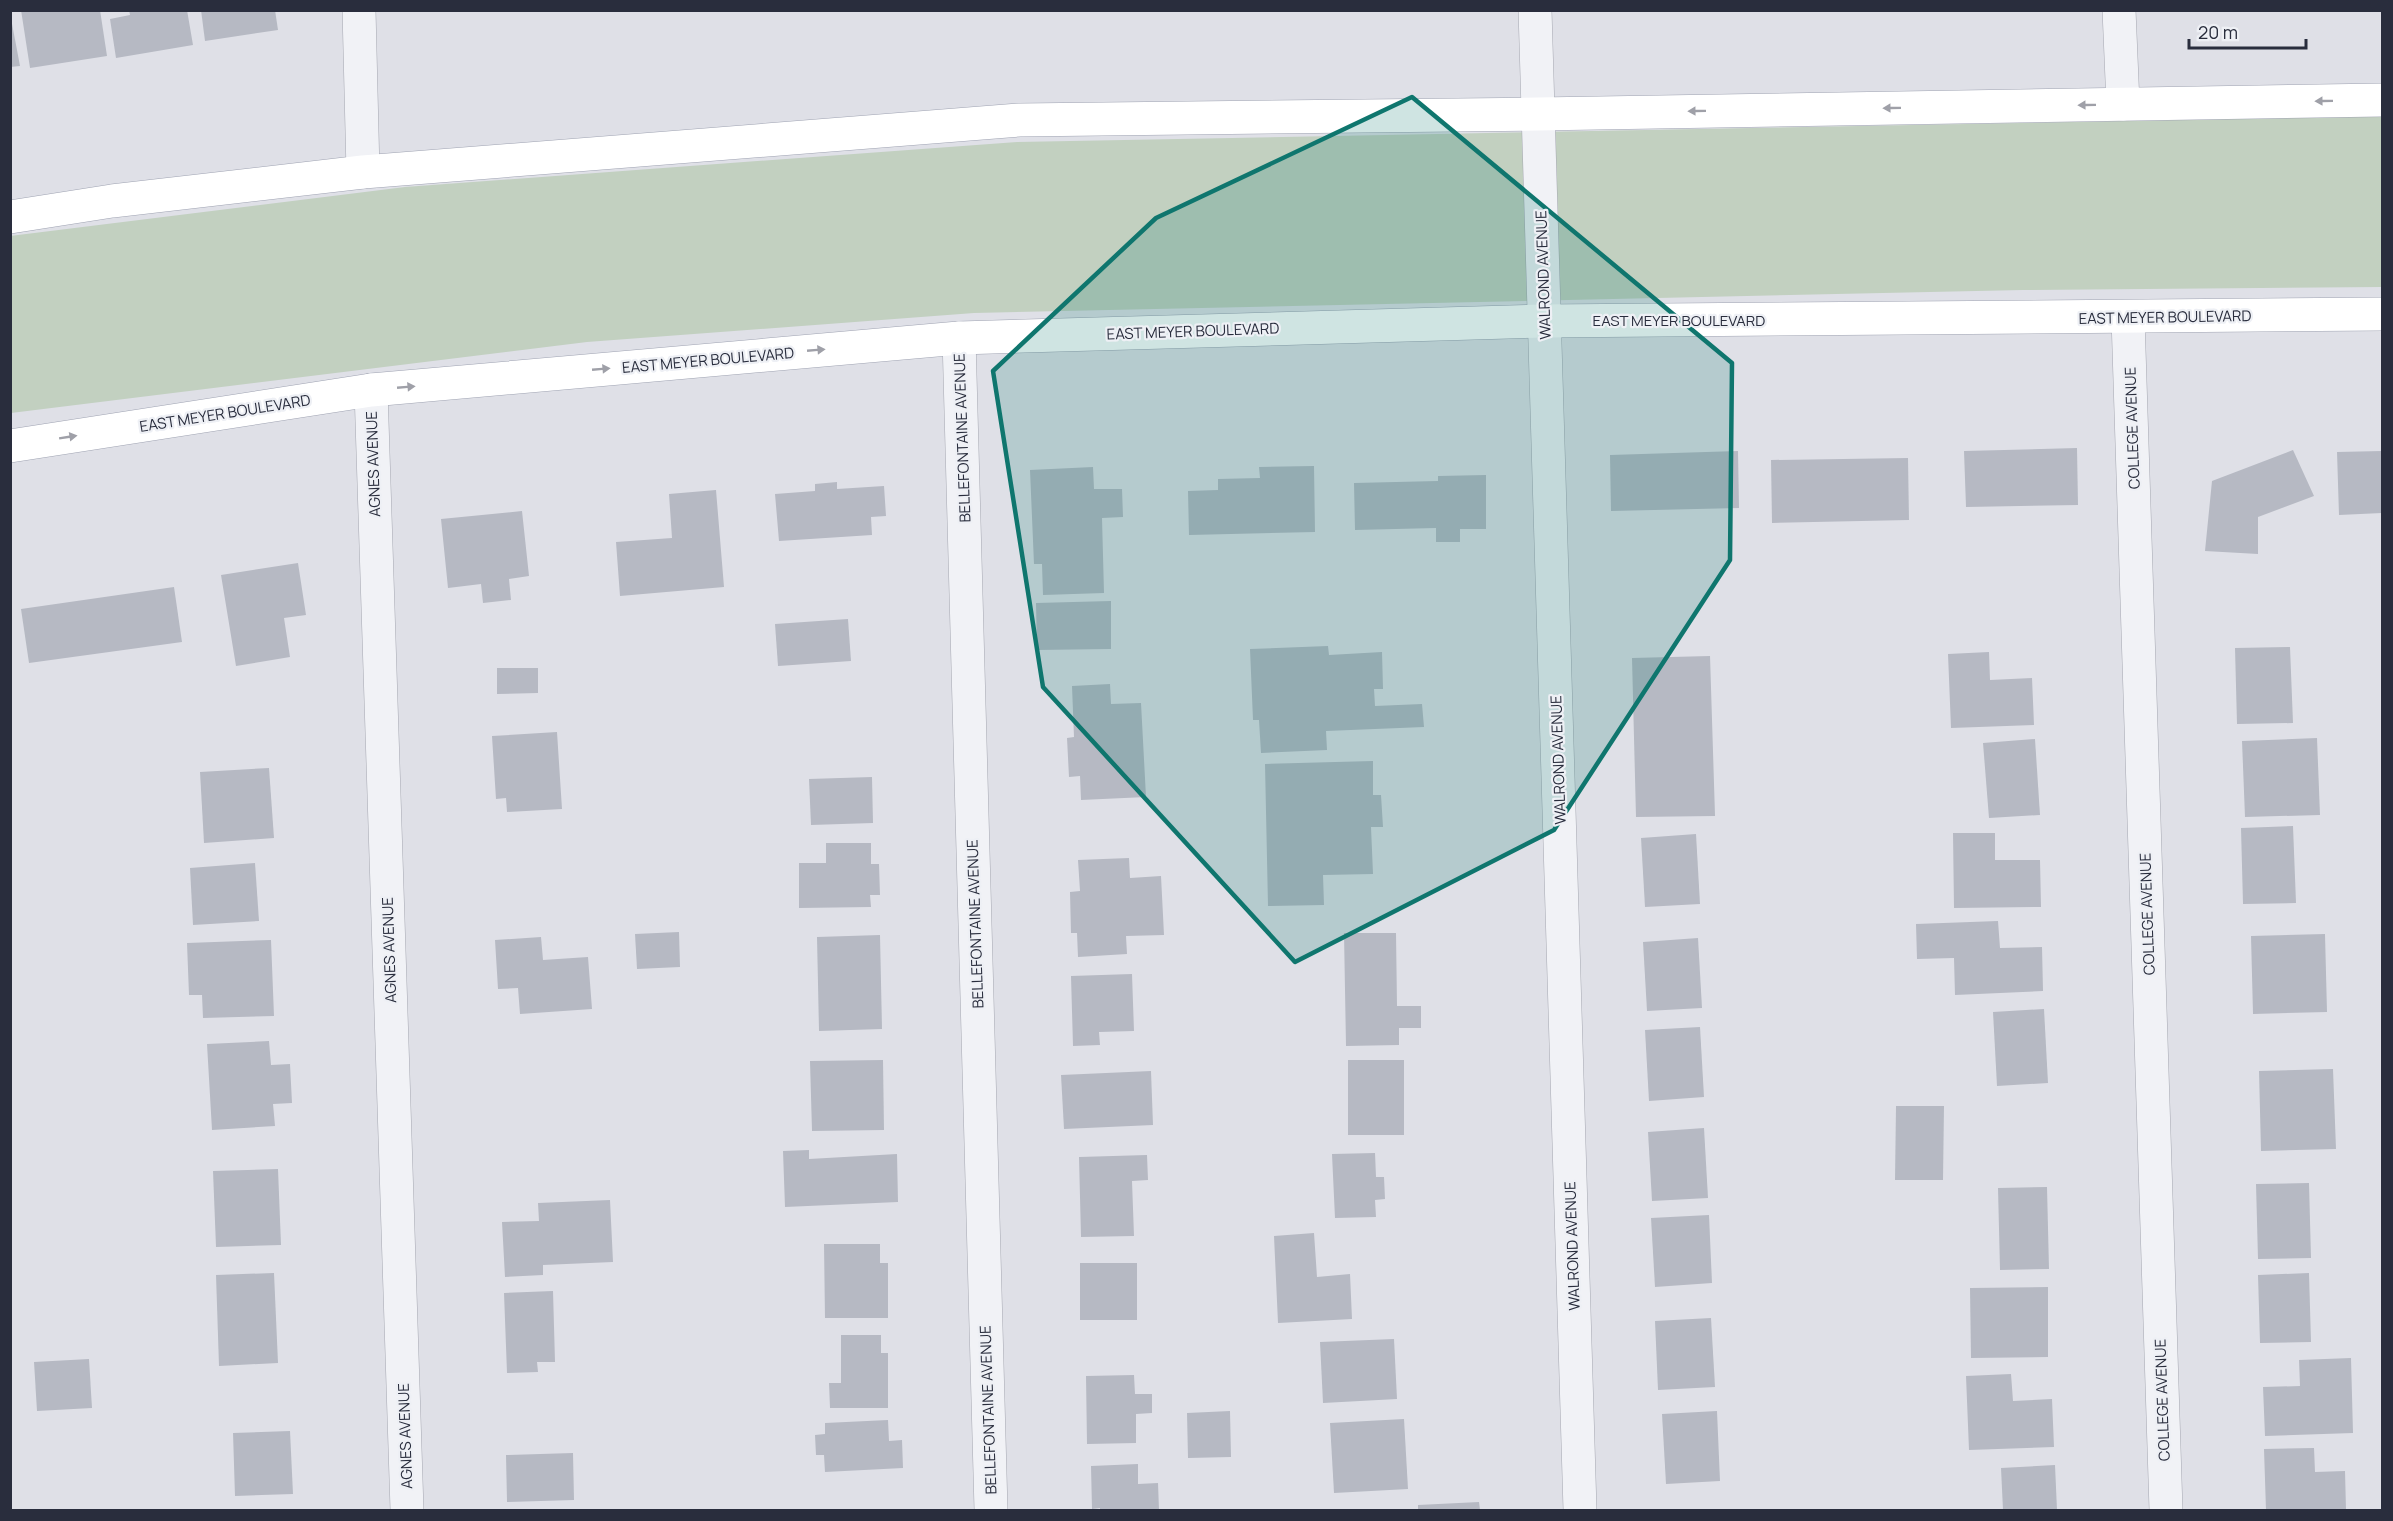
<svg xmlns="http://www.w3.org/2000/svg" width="2393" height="1521" font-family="Manrope,sans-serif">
<rect width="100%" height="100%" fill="#dfe0e7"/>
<path fill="#c2d0c0" d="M2382 116V287L2023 290 974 313 587 342 11 413 10 236 405 187 1017 142Z"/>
<g fill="#b6b9c3">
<path d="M21 10H100L107 56 30 68Z"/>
<path d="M129 10H187L193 45 116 58 110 19 130 15Z"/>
<path d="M201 10H275L278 30 205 41Z"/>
<path d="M10 13 20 66 10 67Z"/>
<path d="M2077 448 2078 505 1966 507 1964 451Z"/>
<path d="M2293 450 2314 496 2258 517V554L2205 551 2212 481Z"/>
<path d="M1738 451 1739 508 1611 511 1610 455Z"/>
<path d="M2382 451V513L2339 515 2337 452Z"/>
<path d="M1908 458 1909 520 1772 523 1771 460Z"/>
<path d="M1314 466 1315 532 1189 535 1188 491 1218 490V479L1260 478 1259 467Z"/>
<path d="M1093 467 1094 489H1122L1123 517 1102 518 1104 593 1043 595 1042 564H1034L1030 470Z"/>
<path d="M1486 475V529H1460V542H1436V528L1355 530 1354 483 1438 481V476Z"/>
<path d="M837 482V489L884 486 886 516 871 517 872 535 779 541 775 494 815 491V484Z"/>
<path d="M716 490 724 587 620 596 616 542 672 538 669 494Z"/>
<path d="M522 511 529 576 509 579 511 600 483 603 481 584 448 588 441 519Z"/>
<path d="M298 563 306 615 284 618 290 657 236 666 221 575Z"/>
<path d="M174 587 182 642 29 663 21 609Z"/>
<path d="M1111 601V649L1037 650 1036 603Z"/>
<path d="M848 619 851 661 778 666 775 624Z"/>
<path d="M1328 646 1329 655 1382 652 1383 689H1374L1375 706 1422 704 1424 727 1326 731 1327 750 1261 753 1259 720H1253L1250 649Z"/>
<path d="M2290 647 2293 723 2237 724 2235 648Z"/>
<path d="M1989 652 1990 680 2032 678 2034 725 1951 728 1948 654Z"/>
<path d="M1710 656 1715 816 1636 817 1632 658Z"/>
<path d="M497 668H538V693L497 694Z"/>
<path d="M1110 684 1111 704 1141 703 1146 797 1081 800 1080 776 1069 777 1067 738 1074 737 1072 686Z"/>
<path d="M557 732 562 809 507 812 506 798 496 799 492 736Z"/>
<path d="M2317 738 2320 815 2245 817 2242 741Z"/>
<path d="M2035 739 2040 815 1989 818 1983 743Z"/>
<path d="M1373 761V795H1381L1383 827H1371L1373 874 1323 875 1324 905 1268 906 1265 764Z"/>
<path d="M269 768 274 838 204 843 200 772Z"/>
<path d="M872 777 873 823 811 825 809 779Z"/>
<path d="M2293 826 2296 903 2243 904 2241 828Z"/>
<path d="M1953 833H1995V860H2040L2041 907 1954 908Z"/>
<path d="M1696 834 1700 904 1645 907 1641 838Z"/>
<path d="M826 843H871V864H879L880 895H870L871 907 799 908V863H826Z"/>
<path d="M1129 858 1130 878 1161 876 1164 935 1126 936 1127 954 1078 957 1077 933H1071L1070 892 1080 891 1078 860Z"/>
<path d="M255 863 259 921 193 925 190 868Z"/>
<path d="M1998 921 2000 948 2042 947 2043 991 1955 995 1954 958 1917 959 1916 924Z"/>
<path d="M679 932 680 967 637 969 635 934Z"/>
<path d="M1344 933H1396L1397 1006H1421V1028H1399V1045L1346 1046Z"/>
<path d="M2325 934 2327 1012 2253 1014 2251 936Z"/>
<path d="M880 935 882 1029 819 1031 817 937Z"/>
<path d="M541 937 543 960 588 957 592 1009 520 1014 518 988 498 989 495 940Z"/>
<path d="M1698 938 1702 1008 1647 1011 1643 942Z"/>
<path d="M271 940 274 1016 203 1018 202 995H189L187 943Z"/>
<path d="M1132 974 1134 1031 1099 1032 1100 1045 1073 1046 1071 976Z"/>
<path d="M2044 1009 2048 1083 1997 1086 1993 1012Z"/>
<path d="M1700 1027 1704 1097 1649 1101 1645 1030Z"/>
<path d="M269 1041 271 1065 290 1064 292 1103 273 1104 275 1126 212 1130 207 1044Z"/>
<path d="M883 1060 884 1130 812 1131 810 1061Z"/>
<rect x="1348" y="1060" width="56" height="75"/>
<path d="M2333 1069 2336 1149 2261 1151 2259 1071Z"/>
<path d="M1151 1071 1153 1125 1064 1129 1061 1075Z"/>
<path d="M1896 1106H1944L1943 1180H1895Z"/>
<path d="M1704 1128 1708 1198 1652 1201 1648 1132Z"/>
<path d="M809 1150V1159L897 1154 898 1202 785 1207 783 1151Z"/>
<path d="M1375 1153 1376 1177H1384L1385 1199 1375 1200 1376 1217 1335 1218 1332 1154Z"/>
<path d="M1147 1155 1148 1180 1132 1181 1134 1236 1081 1237 1079 1157Z"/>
<path d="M278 1169 281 1245 216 1247 213 1171Z"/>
<path d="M2309 1183 2311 1258 2258 1259 2256 1184Z"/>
<path d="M2047 1187 2049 1269 2000 1270 1998 1188Z"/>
<path d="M610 1200 613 1262 543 1265V1275L505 1277 502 1222 539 1221 538 1203Z"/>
<path d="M1709 1215 1712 1283 1655 1287 1651 1218Z"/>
<path d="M1314 1233 1317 1277 1350 1274 1352 1319 1278 1323 1274 1236Z"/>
<path d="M824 1244H880V1263H888V1318H825Z"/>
<rect x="1080" y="1263" width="57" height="57"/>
<path d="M274 1273 278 1363 219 1366 216 1275Z"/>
<path d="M2309 1273 2311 1342 2260 1343 2258 1275Z"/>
<path d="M2048 1287V1357L1971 1358 1970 1288Z"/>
<path d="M553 1291 555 1362H537L538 1372 507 1373 504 1293Z"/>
<path d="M1711 1318 1715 1387 1658 1390 1655 1321Z"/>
<path d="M841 1335H881V1353H888V1408H830L829 1383H841Z"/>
<path d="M1394 1339 1397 1399 1323 1403 1320 1342Z"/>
<path d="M2351 1358 2353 1433 2265 1436 2263 1387 2300 1386 2299 1360Z"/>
<path d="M89 1359 92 1408 37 1411 34 1362Z"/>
<path d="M2011 1374 2013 1401 2052 1399 2054 1447 1969 1450 1966 1376Z"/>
<path d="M1134 1375 1135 1394H1152V1413L1136 1414V1443L1087 1444 1086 1376Z"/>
<path d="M1230 1411 1231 1457 1188 1458 1187 1413Z"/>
<path d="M1717 1411 1720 1481 1666 1484 1662 1414Z"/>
<path d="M1404 1419 1408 1489 1334 1493 1330 1423Z"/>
<path d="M888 1420 889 1441 902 1440 903 1468 825 1472 824 1455H816L815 1435 825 1434V1423Z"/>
<path d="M290 1431 293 1494 235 1496 233 1433Z"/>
<path d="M2314 1448 2315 1472 2345 1471 2346 1510H2266L2264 1449Z"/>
<path d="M573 1453 574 1500 507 1502 506 1455Z"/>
<path d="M1138 1464V1484L1158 1483 1159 1510H1100V1508L1092 1509 1091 1466Z"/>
<path d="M2055 1465 2057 1510H2003L2001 1468Z"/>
<path d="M1479 1502 1480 1510H1418V1505Z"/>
</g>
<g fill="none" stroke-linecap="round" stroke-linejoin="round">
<g stroke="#a5a7b1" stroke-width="34">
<g id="minor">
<path d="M359 10 363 172"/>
<path d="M1535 10 1580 1510"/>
<path d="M2119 10 2123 104"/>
<path d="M2128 318 2166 1510"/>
<path d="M959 338 991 1510"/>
<path d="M371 390 407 1510"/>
</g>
</g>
<g stroke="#9fa3b2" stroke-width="34">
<g id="major">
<path d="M10 217 112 201 363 172 1019 120 1538 114 2382 100"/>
<path d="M10 446 371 390 959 338 1545 321 2382 314"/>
</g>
</g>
<use href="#minor" stroke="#f1f2f6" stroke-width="33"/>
<use href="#major" stroke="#fff" stroke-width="33"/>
</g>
<defs><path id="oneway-solid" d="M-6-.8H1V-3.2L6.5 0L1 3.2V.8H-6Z" transform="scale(1.5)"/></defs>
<g fill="#9fa0a8">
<use href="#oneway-solid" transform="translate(2324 101) rotate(179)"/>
<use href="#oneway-solid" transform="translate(2087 105) rotate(179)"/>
<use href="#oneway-solid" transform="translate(1892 108) rotate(179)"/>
<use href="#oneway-solid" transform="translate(1697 111) rotate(179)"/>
<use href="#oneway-solid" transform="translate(816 350) rotate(-5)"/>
<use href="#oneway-solid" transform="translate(601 369) rotate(-5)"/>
<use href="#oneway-solid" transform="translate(406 387) rotate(-5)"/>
<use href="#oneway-solid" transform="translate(68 437) rotate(-9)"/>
</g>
<path fill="#0f766e" fill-opacity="0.2" stroke="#0f766e" stroke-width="4.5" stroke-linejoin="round" d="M1412 97 1732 363 1730 560 1554 830 1295 962 1043 687 993 371 1156 218Z"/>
<g text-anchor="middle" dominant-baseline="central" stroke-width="4.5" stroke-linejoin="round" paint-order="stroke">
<g font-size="15" fill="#292d3d" stroke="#eef0f5">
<text transform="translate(1543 275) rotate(-92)">WALROND AVENUE</text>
<text transform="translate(2165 317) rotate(-1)">EAST MEYER BOULEVARD</text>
<text x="1679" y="320">EAST MEYER BOULEVARD</text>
<text transform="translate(1193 331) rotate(-2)">EAST MEYER BOULEVARD</text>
<text transform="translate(708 360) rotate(-5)">EAST MEYER BOULEVARD</text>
<text transform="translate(225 413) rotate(-9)">EAST MEYER BOULEVARD</text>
<text transform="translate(2132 428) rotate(-92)">COLLEGE AVENUE</text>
<text transform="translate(962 438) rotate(-92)">BELLEFONTAINE AVENUE</text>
<text transform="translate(373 464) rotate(-92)">AGNES AVENUE</text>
<text transform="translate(1558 760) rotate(-92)">WALROND AVENUE</text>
<text transform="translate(2147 914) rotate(-92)">COLLEGE AVENUE</text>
<text transform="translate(975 924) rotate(-92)">BELLEFONTAINE AVENUE</text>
<text transform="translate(389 950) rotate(-92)">AGNES AVENUE</text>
<text transform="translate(1572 1246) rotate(-92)">WALROND AVENUE</text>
<text transform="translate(2162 1400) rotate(-92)">COLLEGE AVENUE</text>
<text transform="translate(988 1410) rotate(-92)">BELLEFONTAINE AVENUE</text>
<text transform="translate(405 1436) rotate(-92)">AGNES AVENUE</text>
</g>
</g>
<rect width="2393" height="1521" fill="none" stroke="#292d3d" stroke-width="24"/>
<path d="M2189 39v9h117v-9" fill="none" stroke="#292d3d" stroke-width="3"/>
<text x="2198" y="39" font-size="18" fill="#292d3d" stroke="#eef0f5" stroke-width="4.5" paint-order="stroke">20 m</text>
</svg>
